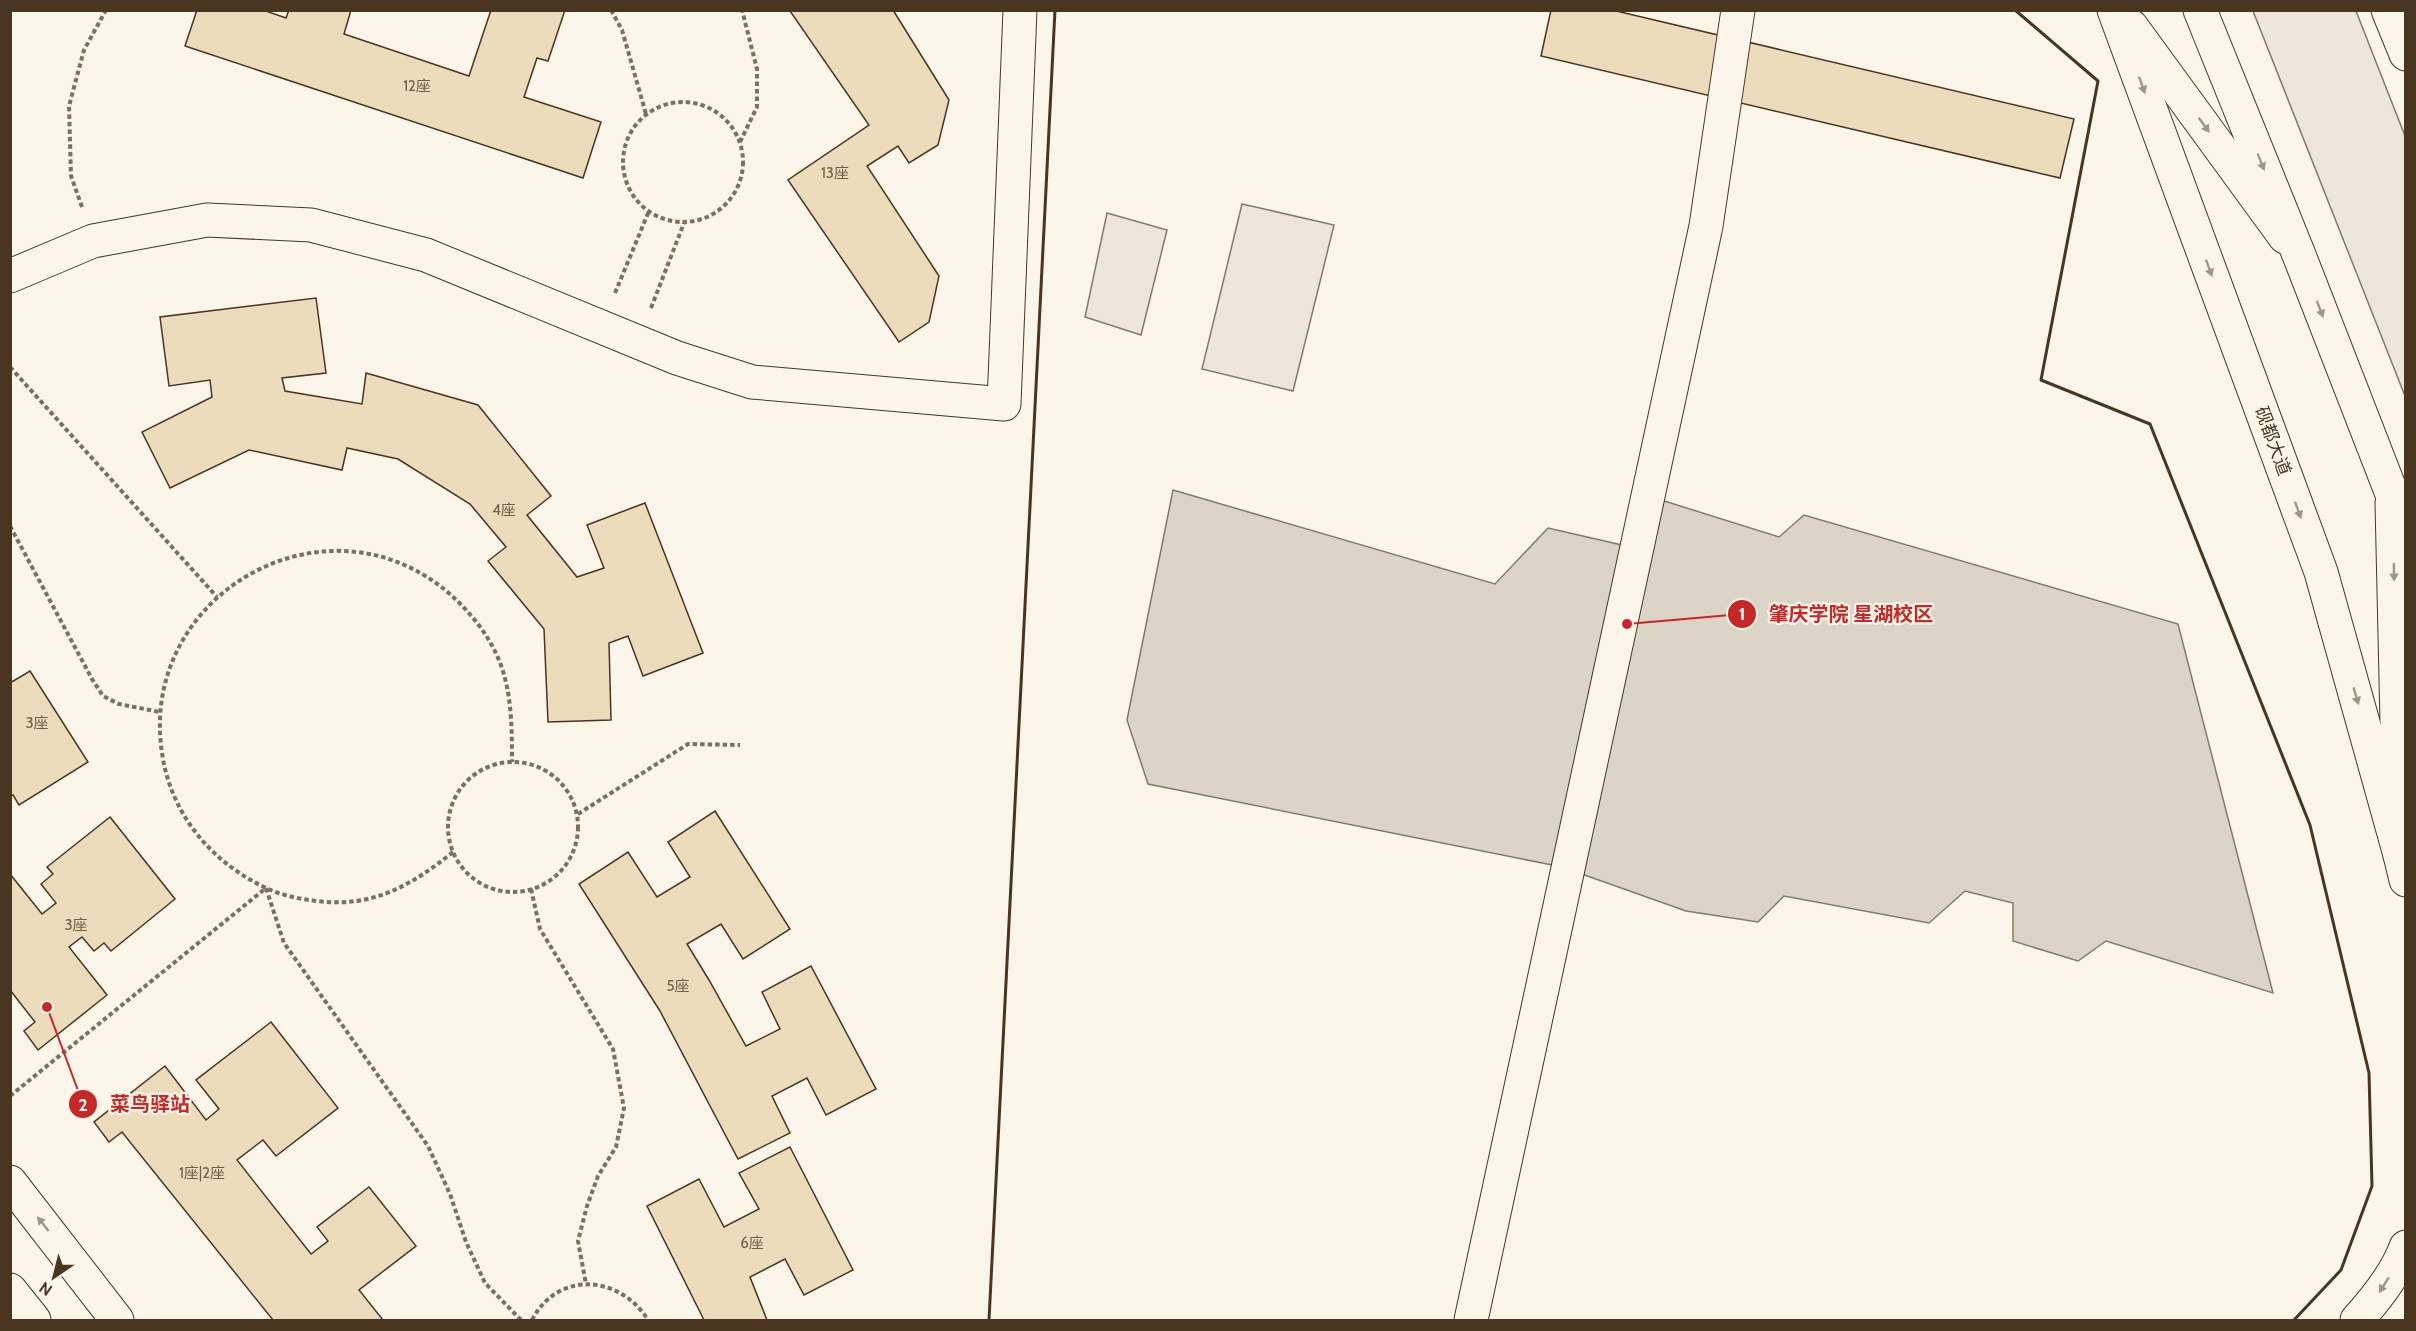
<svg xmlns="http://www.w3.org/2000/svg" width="2416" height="1331" font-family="Cabin,'Noto Sans SC',sans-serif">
<rect width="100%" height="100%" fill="#fbf6e9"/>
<g fill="#ede6d9" stroke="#887966" stroke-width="1.5">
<path d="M2253 11H2356L2405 136V396Z"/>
<path d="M1242 204 1334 225 1293 391 1202 369Z"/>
<path d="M1107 213 1167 230 1141 335 1085 317Z"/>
</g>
<path fill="#dcd4c6" stroke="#887966" stroke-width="1.5" d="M1173 490 1495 584 1548 528 1631 547 1642 494 1779 537 1804 515 2178 624 2273 993 2106 941 2078 961 2013 941V903L1965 891 1929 923 1784 896 1758 922 1686 911 1562 867 1148 784 1127 720Z"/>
<g fill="#ecdcbc" stroke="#4a3520" stroke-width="1.5">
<path d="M197 10H263L286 18 289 10H351L344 34 469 76 491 10H565L548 61 537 58 524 97 601 122 583 178 185 46Z"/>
<path d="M893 10 949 100 938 145 909 163 898 146 867 166 939 276 929 322 899 342 788 180 869 125 790 11Z"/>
<path d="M1551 10H1612L2074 119 2060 178 1541 56Z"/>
<path d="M316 298 326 373 282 378 285 391 362 404 366 373 478 405 551 496 527 515 577 577 604 568 587 525 645 503 703 653 643 676 628 636 609 643 611 720 548 722 544 629 488 561 506 547 470 504 398 459 347 448 342 470 249 450 170 488 142 432 212 397 210 380 169 386 160 317Z"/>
<path d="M30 671 88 762 19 805 13 795 10 796V683Z"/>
<path d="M715 811 790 929 743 959 721 924 687 944 709 980 746 1046 780 1029 762 992 811 966 876 1089 826 1115 807 1078 772 1096 790 1133 738 1159 660 1011 579 884 628 852 657 897 690 877 668 842Z"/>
<path d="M110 817 175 899 111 951 104 943 94 951 82 937 69 947 107 995 38 1050 24 1031 35 1022 10 990V874L42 914 56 903 41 884 53 874 47 867Z"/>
<path d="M271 1022 338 1108 276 1156 263 1140 237 1160 311 1254 328 1241 317 1227 369 1187 416 1246 359 1290 383 1320H273L122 1132 109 1142 94 1122 165 1066 206 1120 219 1109 196 1080Z"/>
<path d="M790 1147 853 1270 804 1295 785 1259 750 1277 767 1320H704L647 1206 699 1179 724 1227 759 1209 739 1173Z"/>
</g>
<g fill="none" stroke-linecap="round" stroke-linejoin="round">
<g stroke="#4a3520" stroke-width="35">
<g id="minor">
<path d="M10 276 93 241 207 220 311 225 426 255 677 358 752 382 1004 404 1020 10"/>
<path d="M1471 1320 1706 226 1738 10"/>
</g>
</g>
<g stroke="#4a3520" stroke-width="35">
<g id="tertiary">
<path d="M2114 10 2321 572 2400 855 2406 880"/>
<path d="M2131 26 2285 237"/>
<path d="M2357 1320C2376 1299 2396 1274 2406 1247"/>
</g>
</g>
<g stroke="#4a3520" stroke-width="35">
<g id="secondary">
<path d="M10 1182 117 1320"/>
<path d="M10 1290 34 1320"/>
</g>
</g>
<g stroke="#4a3520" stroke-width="35">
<g id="primary">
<path d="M2200 10 2299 255 2406 530"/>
<path d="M2388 10 2406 54"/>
<path d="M2392 503 2400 855"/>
</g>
</g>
<g stroke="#7f6f5c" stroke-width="4" stroke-dasharray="4.5 3" stroke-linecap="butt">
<path d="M611 10 622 30 646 114"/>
<circle cx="683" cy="162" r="60"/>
<path d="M740 142 757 107V69L742 10"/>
<path d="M82 207 71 176 69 106 84 50 106 10"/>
<path d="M615 293 649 211"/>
<path d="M651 308 684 223"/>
<path d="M10 367 217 597"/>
<path d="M10 526 92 679 103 696 119 704 160 712"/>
<circle cx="513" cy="827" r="65"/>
<path d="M578 814 688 744 740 745"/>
<path d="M453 852C411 886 372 908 317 901 299 899 280 895 264 887 212 862 173 816 163 759 133 596 327 485 451 595 473 615 492 639 502 668 512 699 512 730 512 762"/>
<path d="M531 889 540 929 613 1049 624 1108 616 1147 598 1176 587 1206 578 1241 586 1284"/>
<path d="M10 1096 266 888 284 943 428 1146 450 1194 466 1242 485 1283 521 1320"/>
<path d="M532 1320C558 1270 620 1275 648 1320"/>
</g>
<use href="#minor" stroke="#fbf6e9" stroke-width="33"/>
<use href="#tertiary" stroke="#fbf6e9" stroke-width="33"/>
<use href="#secondary" stroke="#fbf6e9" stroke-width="33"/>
<use href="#primary" stroke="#fbf6e9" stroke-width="33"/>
<g stroke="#4a3520" stroke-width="3">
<path d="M2015 10 2098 81 2041 380 2150 424 2310 825 2369 1073 2372 1186 2341 1270 2294 1320"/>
<path d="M989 1320 1055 10"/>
</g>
</g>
<defs><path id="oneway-solid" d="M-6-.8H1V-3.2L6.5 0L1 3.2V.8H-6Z" transform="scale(1.5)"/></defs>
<g fill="#a29684">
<use href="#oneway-solid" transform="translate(2142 85) rotate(70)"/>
<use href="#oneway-solid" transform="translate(2204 125) rotate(54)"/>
<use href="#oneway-solid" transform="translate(2261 162) rotate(68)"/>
<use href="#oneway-solid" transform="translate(2209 268) rotate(70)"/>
<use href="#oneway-solid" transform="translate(2320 309) rotate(69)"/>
<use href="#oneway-solid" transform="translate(2298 510) rotate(70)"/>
<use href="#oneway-solid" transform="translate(2394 572) rotate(89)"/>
<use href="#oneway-solid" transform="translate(2356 696) rotate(74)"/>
<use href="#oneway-solid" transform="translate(43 1224) rotate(-128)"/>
<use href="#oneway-solid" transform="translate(2384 1285) rotate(123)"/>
</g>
<g text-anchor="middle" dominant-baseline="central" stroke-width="4.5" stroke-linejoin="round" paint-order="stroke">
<g font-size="15" fill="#725f47">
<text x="417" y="86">12座</text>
<text x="835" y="173">13座</text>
<text x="504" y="510">4座</text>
<text x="37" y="723">3座</text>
<text x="76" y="925">3座</text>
<text x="678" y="986">5座</text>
<text x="202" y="1173">1座|2座</text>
<text x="752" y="1243">6座</text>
</g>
<g font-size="18" fill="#4a3520" stroke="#fbf6e9">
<text transform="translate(2273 441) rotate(70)">砚都大道</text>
</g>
</g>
<path fill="none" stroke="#c62828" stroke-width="2" d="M1627 624L1742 614M47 1007L83 1104"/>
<g fill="#c62828" stroke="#fbf6e9" stroke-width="2">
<circle cx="1627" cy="624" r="6"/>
<circle cx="47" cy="1007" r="6"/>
<circle cx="1742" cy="614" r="15"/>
<circle cx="83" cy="1104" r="15"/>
</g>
<g font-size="18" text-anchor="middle" font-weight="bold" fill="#fff">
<text x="1742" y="620">1</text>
<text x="83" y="1111">2</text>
</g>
<g font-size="20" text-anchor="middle" font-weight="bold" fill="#c62828" stroke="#fbf6e9" stroke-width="4.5" stroke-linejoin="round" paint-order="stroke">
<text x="1851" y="621">肇庆学院 星湖校区</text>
<text x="150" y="1111">菜鸟驿站</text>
</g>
<rect width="2416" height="1331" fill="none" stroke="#4a3520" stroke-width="24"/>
<g transform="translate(54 1277) rotate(215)" stroke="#fbf6e9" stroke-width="4.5" paint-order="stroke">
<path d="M0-4.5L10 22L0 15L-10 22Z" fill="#4a3520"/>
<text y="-9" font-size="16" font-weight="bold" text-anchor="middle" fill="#4a3520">N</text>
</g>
</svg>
